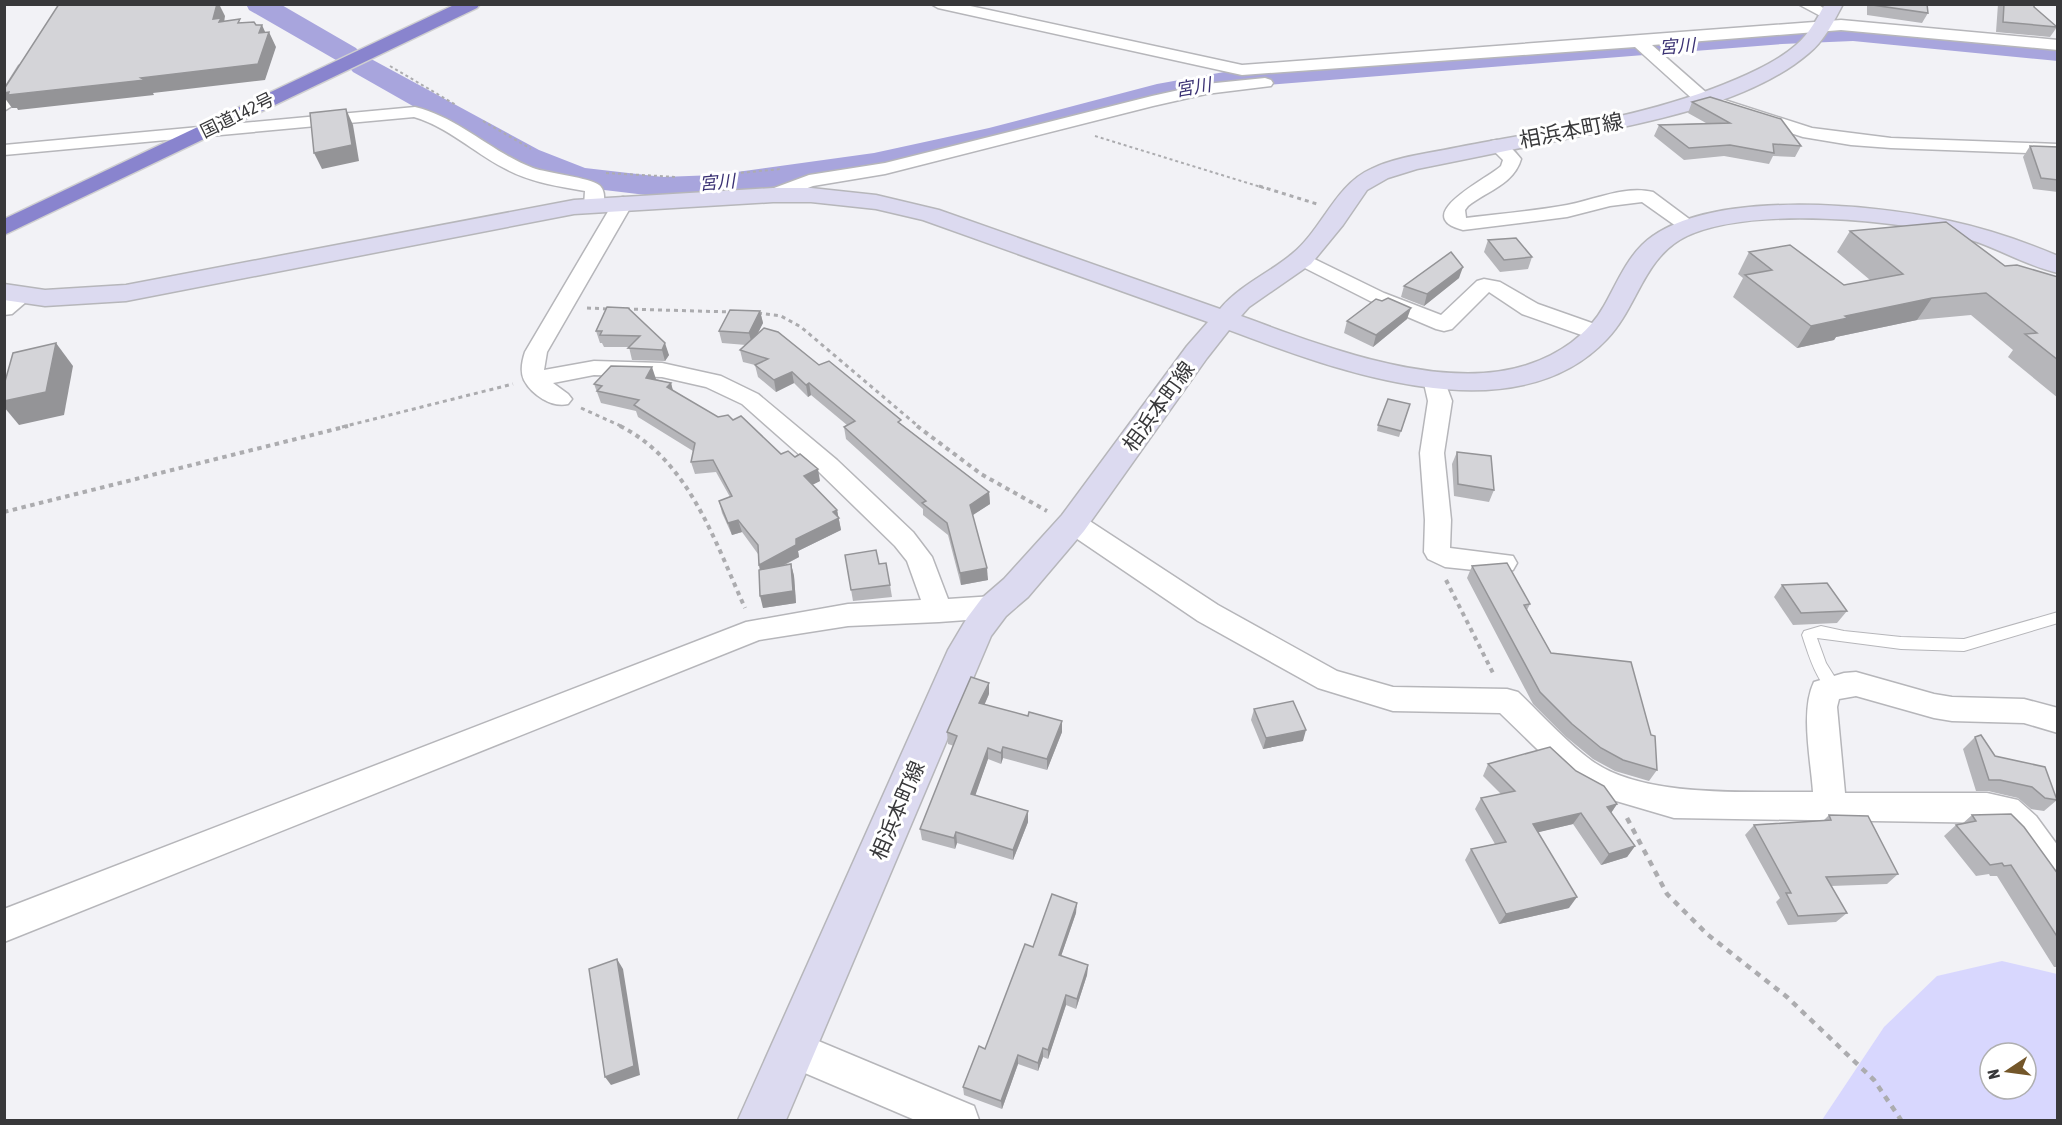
<svg xmlns="http://www.w3.org/2000/svg" width="2062" height="1125" font-family="'Asap Condensed','Noto Sans JP',sans-serif">
<rect width="100%" height="100%" fill="#f2f2f6"/>
<path fill="#d8d7fe" fill-rule="evenodd" d="M2002 961 2057 974V1120H1822L1884 1027 1937 976ZM1990 1053H2026V1089H1990Z"/>
<g fill="none" stroke-linecap="round" stroke-linejoin="round">
<path fill="#a8a5dd" fill-rule="evenodd" d="M246 4H280L356 48 361 54 357 59 363 57 373 60 539 150 585 168 663 177 715 175 874 153 989 128 1157 84 1241 69 1782 28 1853 25 2058 43V61L1853 41 1782 44 1241 87 1160 102 1004 144 874 173 715 195 663 197 579 187 515 164 353 72 348 66 351 61 336 60 249 10Z"/>
<g stroke="#b6b6ba" stroke-width="2">
<path id="lane" d="M2058 612V623L1964 651 1901 649 1817 638 1826 663 1841 687 1839 691C1820 698 1807 649 1802 635L1804 631 1821 626 1844 631 1901 637 1964 639Z"/>
</g>
<g stroke="#b6b6ba" stroke-width="3">
<g id="street">
<path d="M931 4H961L1242 65 1841 20 2058 40V50L1841 30 1652 45 1709 95 1812 128 1891 138 2058 144V154L1891 148 1851 145 1803 137 1697 103 1635 47 1242 75 938 8Z"/>
<path d="M1798 4H1817L1836 16 1828 20Z"/>
<path d="M25 64 33 69 12 106 4 111V90L19 66Z"/>
<path d="M1265 78 1271 80 1273 83 1271 86 1206 94 1153 106 885 174 813 186 773 201 766 199 764 195 766 191 809 175 885 163 1152 96 1206 84Z"/>
<path d="M415 107C460 118 491 152 533 168 547 173 591 178 599 185 606 190 605 204 601 210H587L584 206 585 191C557 186 529 182 504 168 473 152 448 127 414 117L4 155V145Z"/>
<path d="M1497 140C1506 142 1515 151 1521 159 1514 184 1487 191 1468 206L1465 210 1466 218C1499 214 1534 211 1567 205 1594 200 1625 185 1653 192L1700 227 1697 231H1683L1642 202 1610 206 1567 217 1463 230C1408 216 1489 178 1501 166L1503 160 1488 145 1491 141Z"/>
<path d="M623 197 630 199 633 203 547 352 544 370 594 361 662 363 721 376 758 394 837 460 913 532 932 557 948 599 994 596 1004 600 1008 607 1004 614 994 618 939 622 848 626 759 640 4 942V909L746 622 848 604 921 600 907 561 895 546 819 472 742 404 706 387 662 377 594 375 553 383 568 394 572 399 568 404C552 408 532 395 524 380 520 372 522 361 525 352L613 203 616 199Z"/>
<path d="M1302 253 1384 293 1441 315 1477 281 1484 279 1500 282 1538 304 1606 328 1609 333 1606 338 1598 340 1590 338 1522 314 1489 292 1452 329 1444 331 1436 329 1370 301 1295 263 1292 259 1295 255Z"/>
<path d="M22 290 29 292 33 296 12 314 4 315V299Z"/>
<path d="M1434 372 1442 374 1452 401 1444 453 1451 520 1450 548 1513 556 1517 563 1513 570 1503 573 1445 567 1428 559 1424 552 1425 520 1420 453 1428 401 1423 379 1426 374Z"/>
<path d="M1073 514 1082 516 1218 605 1337 671 1393 687 1507 689 1518 692C1540 713 1568 744 1592 761 1646 799 1749 791 1813 792 1811 761 1800 711 1814 682L1844 673 1856 672 1934 694 1952 697 2024 699 2058 708V733L2024 723 1952 721 1934 718 1856 696 1839 699 1837 707 1845 793H1987L2018 800 2036 816 2058 846V889L2046 885 2012 836 1999 823 1674 818 1599 796 1570 781 1500 713 1393 711 1318 688 1198 621 1064 530 1060 523 1064 516Z"/>
<path d="M792 1030 974 1106 979 1120H915L779 1062 773 1049 779 1036Z"/>
</g>
</g>
<g stroke="#b6b6ba" stroke-width="3">
<path id="secondary" d="M1825 4H1843C1834 21 1824 41 1809 53 1750 104 1644 123 1570 138 1519 148 1468 159 1417 169L1388 178 1367 190 1343 225 1311 264 1249 307 1241 316C1322 346 1441 393 1527 365 1558 355 1588 335 1604 306 1616 285 1625 262 1642 245 1702 187 1875 204 1950 221 1987 229 2023 241 2058 256V273C2027 266 1998 248 1968 239 1899 219 1752 206 1687 236 1643 257 1638 307 1607 339 1514 438 1335 370 1229 330L1207 358 1084 531 1028 597 1006 616 991 636 786 1120H738L948 650 967 618 982 598 1004 579 1062 515 1187 346 1208 322 923 220 876 209 811 202H773L574 214 126 301 45 306 4 300V284L45 290 126 285 574 200 773 188H811L876 195 939 210 1220 309C1240 285 1268 274 1292 254 1322 230 1335 185 1371 169 1398 156 1431 153 1459 147 1553 129 1649 117 1737 79 1757 70 1779 60 1796 45 1809 34 1817 19 1825 4Z"/>
</g>
<g stroke="#cfcfd0" stroke-width="3">
<path id="highway" d="M456 4H480L477 8 4 235V219Z"/>
</g>
<g stroke="#acacaf" stroke-width="2" stroke-dasharray="3 3" stroke-linecap="butt">
<path d="M390 66 456 105"/>
<path d="M483 121 531 149"/>
<path d="M1095 136 1264 188"/>
<path d="M606 173 677 177"/>
<path d="M729 174 781 169"/>
</g>
<g stroke="#acacaf" stroke-width="3" stroke-dasharray="4 4" stroke-linecap="butt">
<path d="M1259 186 1317 204"/>
<path d="M587 308 609 309"/>
<path d="M626 309 732 312"/>
<path d="M758 313 781 316 801 327 919 427"/>
<path d="M581 408 623 427"/>
<path d="M342 427 513 384"/>
</g>
<g stroke="#acacaf" stroke-width="4" stroke-dasharray="4.5 4.5" stroke-linecap="butt">
<path d="M620 426C689 460 715 542 745 608"/>
<path d="M917 426 981 474 1047 511"/>
<path d="M4 512 348 426"/>
<path d="M1446 580 1494 675"/>
</g>
<path stroke="#acacaf" stroke-width="4.5" stroke-dasharray="6 6" stroke-linecap="butt" d="M1627 818 1667 894 1707 934 1787 997 1874 1080 1901 1120"/>
<use href="#lane" fill="#fff" fill-rule="evenodd"/>
<use href="#street" fill="#fff" fill-rule="evenodd"/>
<use href="#secondary" fill="#dcdaf0" fill-rule="evenodd"/>
<use href="#highway" fill="#8984ce" fill-rule="evenodd"/>
</g>
<g fill="#b6b6ba">
<path d="M1867 4H1927L1928 13 1922 23 1867 15Z"/>
<path d="M1998 4H2034V7L2057 27 2050 37 1996 32Z"/>
<path d="M1692 102 1801 146 1795 157 1773 156 1769 164 1724 156 1684 160 1654 136 1659 125 1706 123 1688 113Z"/>
<path d="M2030 146 2058 147V192L2033 189 2023 157Z"/>
<path d="M1850 231 2005 266 2058 277V398L2008 357 2013 350 1971 315 1917 320 1836 337 1834 340 1797 348 1733 297 1743 278 1738 274 1749 252 1844 285 1870 280 1837 252Z"/>
<path d="M1488 240 1532 257 1528 269 1500 272 1484 252Z"/>
<path d="M1459 278 1424 306 1401 297 1404 286Z"/>
<path d="M607 307 669 355 665 361 632 360 629 347H604L602 343H600L596 331Z"/>
<path d="M760 311 763 323 757 334 819 365 901 424 989 492 990 504 972 515 988 580 961 585 948 535 923 515V509L846 439 844 427 847 425 811 395 808 397 794 383 776 392 758 377 755 365 743 362 740 350 746 345 722 343 719 331Z"/>
<path d="M1407 319 1373 347 1344 333 1347 321Z"/>
<path d="M656 379 671 383 673 391 718 417 733 420 820 481 812 485 837 510 841 530 798 551 799 557 783 566 791 564 794 576 796 603 763 608 758 554 742 532 732 535 722 513 719 501 730 497 716 472 695 474 691 462 693 451 638 417 636 411 601 403 594 384Z"/>
<path d="M1410 404 1399 437 1377 431 1378 425Z"/>
<path d="M1457 452 1494 490 1489 502 1454 496 1452 464Z"/>
<path d="M845 555 879 564 890 585 892 597 853 601Z"/>
<path d="M1472 566 1530 604 1527 610 1551 653 1657 770 1649 781 1615 771 1593 759 1565 736 1533 704 1467 578Z"/>
<path d="M1782 585 1847 611 1837 623 1793 625 1774 597Z"/>
<path d="M989 694 984 705 1062 732 1047 770 1003 758 1001 764 988 759 975 795 1028 822 1013 860 957 843 955 849 922 840 920 829 954 746 948 744 947 732Z"/>
<path d="M1254 709 1303 741 1263 749 1251 720Z"/>
<path d="M1975 737 1995 756 2057 800 2044 811 2031 809 2018 798 1988 791H1976L1963 749Z"/>
<path d="M1488 764 1576 771 1617 804 1611 813 1635 846 1627 857 1601 865 1573 824 1538 832 1569 908 1499 924 1465 860 1471 849 1495 844 1475 809 1481 798 1501 794 1483 776Z"/>
<path d="M1829 815 1898 874 1887 884 1831 886 1847 913 1836 922 1788 925 1776 902 1780 898 1745 835 1754 825 1823 821Z"/>
<path d="M1972 815 2058 874V967H2054L1997 876H1990L1989 874 1976 876 1944 836 1956 825 1962 824Z"/>
<path d="M1076 913 1061 956 1088 965 1087 975 1076 1009 1066 1005 1048 1059 1043 1057 1038 1071 1018 1064 1002 1109 964 1095 963 1087 985 1049 1033 947Z"/>
</g>
<g fill="#949497">
<path d="M217 4H219L225 16 224 23 213 19Z"/>
<path d="M262 25 267 36 269 32 276 47 265 80 153 93 154 95 18 110 17 108H12L4 97V93L141 78 259 33Z"/>
<path d="M346 109 353 125 359 161 322 169 314 153Z"/>
<path d="M1463 267 1459 278 1424 306 1427 294Z"/>
<path d="M1932 298 1917 320 1836 337 1834 340 1797 348 1811 326 1845 316Z"/>
<path d="M1411 308 1407 319 1373 347 1376 335Z"/>
<path d="M760 311 763 323 752 345 749 333Z"/>
<path d="M56 343 73 366 64 415 19 425 4 407V401Z"/>
<path d="M665 343 669 355 665 361 662 350Z"/>
<path d="M652 367 656 379 650 390 646 378Z"/>
<path d="M792 372 794 383 776 392 774 380Z"/>
<path d="M671 383 674 395 667 387Z"/>
<path d="M809 383 811 395 808 397 806 385Z"/>
<path d="M818 469 820 481 806 488 804 476Z"/>
<path d="M989 492 990 504 970 517V505Z"/>
<path d="M837 510 841 530 798 551 799 557 762 576 759 565Z"/>
<path d="M738 520 742 532 732 535 728 523Z"/>
<path d="M791 564 794 576 796 603 763 608 760 596Z"/>
<path d="M987 568 988 580 961 585 960 573Z"/>
<path d="M989 683V694L980 715 979 703Z"/>
<path d="M1062 721V732L1047 770V759Z"/>
<path d="M1306 730 1303 741 1263 749 1266 738Z"/>
<path d="M1003 747V758L1001 764V753Z"/>
<path d="M988 748V759L972 805 971 794Z"/>
<path d="M1617 804 1609 816 1607 807Z"/>
<path d="M1028 811V822L1013 860V850Z"/>
<path d="M1581 813 1573 824 1527 835 1533 824Z"/>
<path d="M956 832 957 843 955 849 954 838Z"/>
<path d="M1635 846 1627 857 1601 865 1609 854Z"/>
<path d="M1577 897 1569 908 1499 924 1506 914Z"/>
<path d="M1077 903 1076 913 1058 965 1059 955Z"/>
<path d="M617 959 623 969 640 1075 611 1085 605 1077Z"/>
<path d="M1088 965 1087 975 1076 1009 1077 999Z"/>
<path d="M1066 995V1005L1048 1059V1050Z"/>
<path d="M1043 1048V1057L1038 1071V1063Z"/>
<path d="M1018 1055V1064L1002 1109 1001 1101Z"/>
</g>
<g fill="#d4d4d8" stroke="#949497" stroke-width="1.5">
<path d="M59 4H217L213 19 221 18 219 22 240 19 238 23 254 22 256 25H262L259 33 269 32 258 64 141 78 145 80 8 95 9 92 4 93V89Z"/>
<path d="M1873 4H1927L1928 13 1873 5Z"/>
<path d="M2004 4H2034V7L2057 27 2003 22Z"/>
<path d="M1710 97 1781 119 1801 146 1773 144 1774 153 1730 145 1689 148 1659 125 1730 123 1692 102Z"/>
<path d="M346 109 352 145 314 153 310 113Z"/>
<path d="M2030 146 2058 147V180L2041 178Z"/>
<path d="M1946 222 2005 266 2017 265 2058 277V360L2025 334 2037 333 1986 293 1932 298 1845 316 1848 318 1811 326 1745 275 1772 270 1749 252 1790 245 1844 285 1903 274 1850 231Z"/>
<path d="M1516 238 1532 257 1504 260 1488 240Z"/>
<path d="M1451 252 1463 267 1427 294 1404 286Z"/>
<path d="M1388 298 1411 308 1376 335 1347 321 1376 299 1382 301Z"/>
<path d="M607 307 628 308 665 343 662 350 628 348 640 336 600 335 602 331H596Z"/>
<path d="M730 310 760 311 749 333 719 331Z"/>
<path d="M764 328 778 332 819 365 829 361 901 420 898 422 989 492 970 505 987 568 960 573 947 523 922 503 926 501 844 427 855 421 809 383 806 385 792 372 774 380 755 365 768 359 740 350Z"/>
<path d="M56 343 46 392 4 401V385L13 353Z"/>
<path d="M611 366 652 367 646 378 671 383 667 387 718 417 728 415 733 420 741 416 781 454 788 451 795 457 800 454 818 469 804 476 837 510 833 512 839 518 796 539V545L759 565 758 545 738 520 728 523 719 501 732 496 713 460 691 462 695 443 634 405 639 400 597 391 602 386 594 384Z"/>
<path d="M1388 399 1410 404 1401 431 1378 425Z"/>
<path d="M1457 452 1491 456 1494 490 1458 484Z"/>
<path d="M876 550 879 564 886 563 890 585 851 590 845 555Z"/>
<path d="M1507 563 1530 604 1524 605 1551 653 1631 662 1651 735 1655 736 1657 770 1623 760 1601 748 1572 724 1540 692 1472 566Z"/>
<path d="M791 564 793 591 760 596 759 570Z"/>
<path d="M1827 583 1847 611 1801 613 1782 585Z"/>
<path d="M971 677 989 683 979 703 1028 716 1029 712 1062 721 1047 759 1003 747 1001 753 988 748 971 794 1028 811 1013 850 956 832 954 838 920 829 957 736 947 732Z"/>
<path d="M1293 701 1306 730 1266 738 1254 709Z"/>
<path d="M1981 735 1995 756 2045 767 2057 800 2045 798 2032 787 2000 780H1989L1975 737Z"/>
<path d="M1550 747 1576 771 1604 786 1617 804 1607 807 1635 846 1609 854 1581 813 1533 824 1577 897 1506 914 1471 849 1506 842 1481 798 1515 791 1488 764Z"/>
<path d="M2011 814 2024 827 2058 874V938L2011 865 2004 866 2002 863 1990 865 1956 825 1976 821 1972 815Z"/>
<path d="M1829 815 1868 816 1898 874 1826 877 1847 913 1798 916 1786 893H1791L1754 825 1831 820Z"/>
<path d="M1052 894 1077 903 1059 955 1088 965 1077 999 1066 995 1048 1050 1043 1048 1038 1063 1018 1055 1001 1101 963 1087 979 1046 985 1049 1025 944 1033 947Z"/>
<path d="M617 959 634 1066 605 1077 589 969Z"/>
</g>
<g text-anchor="middle" dominant-baseline="central" stroke-width="6" stroke-linejoin="round" paint-order="stroke">
<g font-size="18" font-style="italic" fill="#3a3173" stroke="#fff">
<text transform="translate(1677 46) rotate(-4)">宮川</text>
<text transform="translate(1193 87) rotate(-10)">宮川</text>
<text transform="translate(717 182) rotate(-5)">宮川</text>
</g>
<g font-size="18" fill="#38383a" stroke="#fff">
<text transform="translate(237 115) rotate(-26)">国道142号</text>
</g>
<g font-size="21" fill="#38383a" stroke="#fff">
<text transform="translate(1571 130) rotate(-11)">相浜本町線</text>
<text transform="translate(1158 406) rotate(-54)">相浜本町線</text>
<text transform="translate(897 810) rotate(-67)">相浜本町線</text>
</g>
</g>
<rect width="2062" height="1125" fill="none" stroke="#38383a" stroke-width="12"/>
<g transform="translate(2008 1071) rotate(257)"><circle r="28" fill="#ffffff" stroke="#afafb0" stroke-width="1.5"/>
<path d="M0-4.5L10 22L0 15L-10 22Z" fill="#735629"/>
<text y="-9" font-size="16" font-weight="bold" text-anchor="middle" fill="#38383a">N</text>
</g>
</svg>
